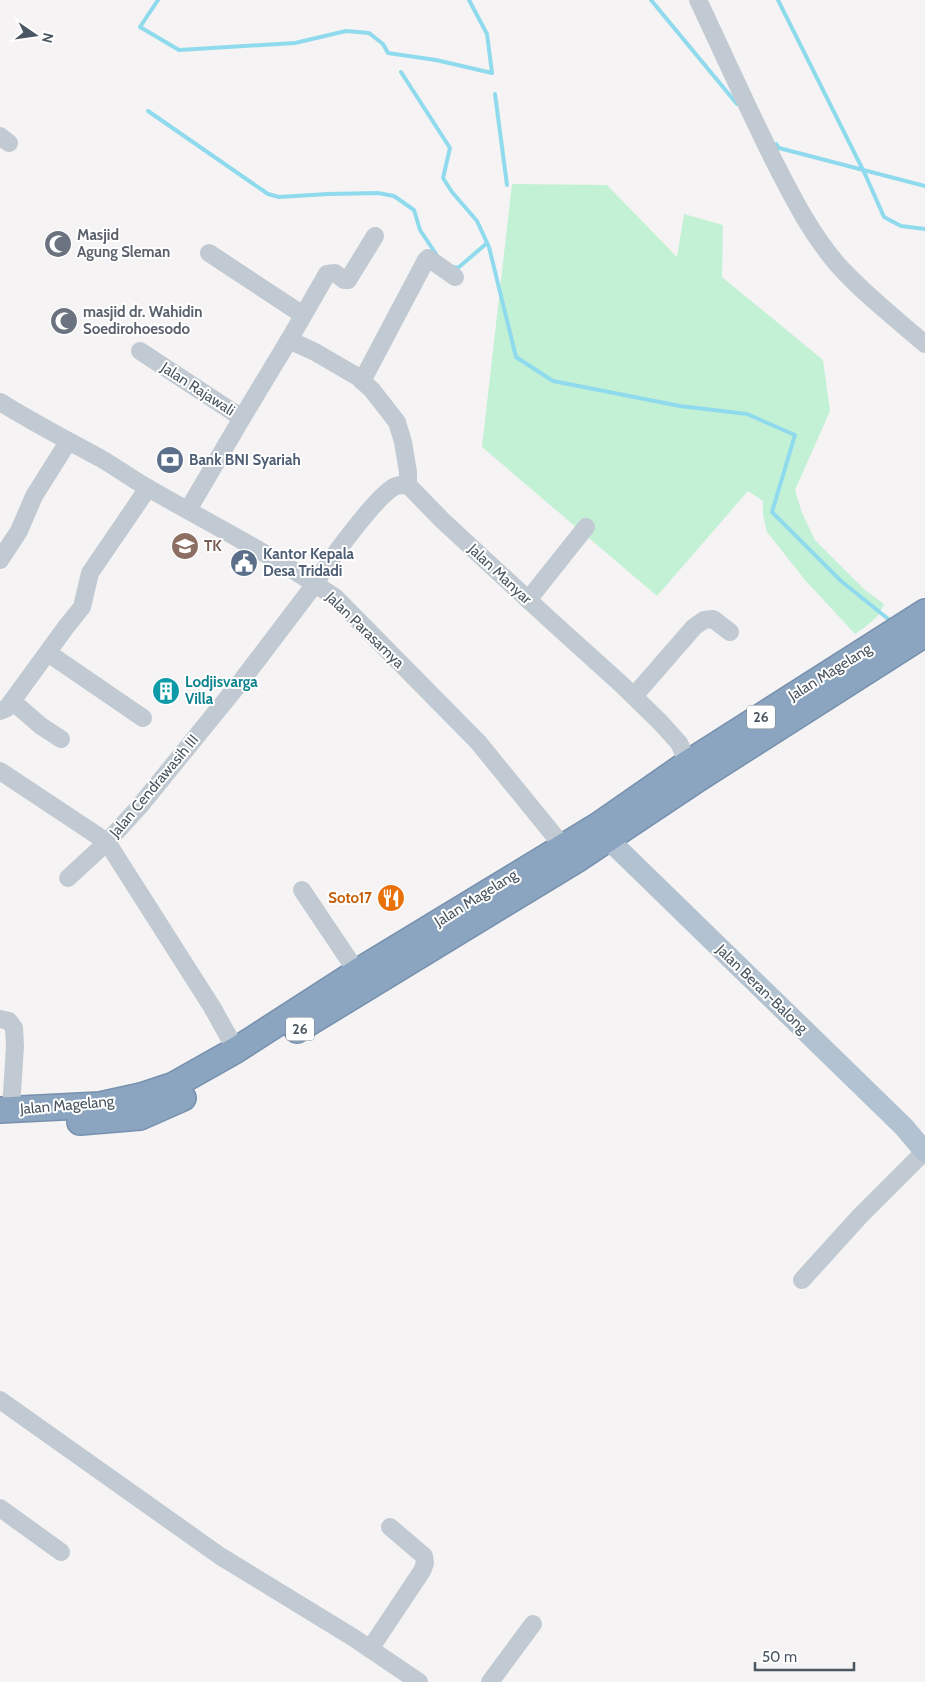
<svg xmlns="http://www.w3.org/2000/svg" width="925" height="1682" font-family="Cabin,sans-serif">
<rect width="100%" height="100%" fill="#f5f3f3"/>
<path fill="#c3f1d5" d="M512 184 607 185 677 257 684 214 723 225 722 277 823 360 830 411 795 490 802 513 815 540 865 590 884 604C879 619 867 625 855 634L805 580 767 532 763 515V501L748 491 657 596 482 447Z"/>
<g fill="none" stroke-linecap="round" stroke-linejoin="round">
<g stroke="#90daee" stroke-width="4">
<path d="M158 0 140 27 179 50 295 43 346 31 369 33 383 44 388 53 436 60 492 73 487 34 469 0"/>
<path d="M651 0 737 104"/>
<path d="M778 0 865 174 884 217 901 226 925 229"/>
<path d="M401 72 450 148 443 178 452 192 477 221 489 247 516 357 553 381 680 406 747 414 795 435 772 512 841 581 892 622"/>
<path d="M495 94 507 185"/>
<path d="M148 111 268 194 279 197 328 194 378 193 394 196 414 210 420 230 436 254"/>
<path d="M776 144 779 148 925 186"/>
<path d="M454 267 458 268 487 243"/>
</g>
<g stroke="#7690ad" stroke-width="28">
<g id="highway">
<path d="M297 1030 576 860 699 778 925 634"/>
<path d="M0 1110 100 1105 141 1096 174 1085 236 1050 357 972 599 825 688 763 925 612"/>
<path d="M80 1122 140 1117 183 1098"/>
</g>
</g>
<g stroke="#c1cad2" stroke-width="18">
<path d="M698 0C724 55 749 111 776 165 794 200 812 235 838 265 864 294 896 319 925 344"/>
<path d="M0 136 9 143"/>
<path d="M209 253 303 315"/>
<path d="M289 340 327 274 335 273 344 280H348L375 236"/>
<path d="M140 351 242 418 188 510"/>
<path d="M362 381 426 260 428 258 455 277"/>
<path d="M0 402C32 422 66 440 100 458 116 467 132 479 148 488 211 524 276 557 336 598L478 742 570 855"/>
<path d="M242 418 289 340 315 352 358 377 372 390 397 422 403 442 408 472V485"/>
<path d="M0 560 19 531 34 496 68 442"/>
<path d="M528 600 586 527"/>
<path d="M48 653 143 718"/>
<path d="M634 696 694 627 704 620 713 619 730 632"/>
<path d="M12 701 41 726 61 739"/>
<path d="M0 711 7 708 66 627 82 607 90 573 148 488"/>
<path d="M0 771 107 842 68 878"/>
<path d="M302 890 357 972"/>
<path d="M0 1019 9 1021 14 1028 15 1046 11 1109"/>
<path d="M236 1050 212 1007 107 842 139 807 239 684 315 584C326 565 378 493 396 486 399 485 404 485 408 485L442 520 549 619 621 684 660 722 679 743 688 763"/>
<path d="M802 1280 860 1216 924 1152"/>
<path d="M0 1400 220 1556 354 1638 419 1682"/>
<path d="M0 1508 61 1552"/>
<path d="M370 1649 422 1571 425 1563 424 1556 390 1527"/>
<path d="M490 1682 533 1624"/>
</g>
<path stroke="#b3c2d1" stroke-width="21" d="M599 825 608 839 904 1127 925 1152"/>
<use href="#highway" stroke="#8ba5c1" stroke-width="25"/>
</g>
<defs>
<g id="mosque-disc" transform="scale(1.4375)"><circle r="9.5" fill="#6b7280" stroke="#fff"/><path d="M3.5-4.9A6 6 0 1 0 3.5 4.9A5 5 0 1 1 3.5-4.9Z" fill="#fff"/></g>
<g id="bank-disc" transform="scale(1.4375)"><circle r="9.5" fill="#5c6f8a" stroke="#fff"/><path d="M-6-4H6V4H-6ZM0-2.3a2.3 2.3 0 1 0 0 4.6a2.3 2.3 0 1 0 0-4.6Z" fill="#fff"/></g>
<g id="school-disc" transform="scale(1.4375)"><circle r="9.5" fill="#8d6e63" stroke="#fff"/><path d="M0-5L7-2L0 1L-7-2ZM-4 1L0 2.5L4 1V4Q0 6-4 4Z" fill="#fff"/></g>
<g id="civic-disc" transform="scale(1.4375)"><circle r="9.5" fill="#5c6f8a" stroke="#fff"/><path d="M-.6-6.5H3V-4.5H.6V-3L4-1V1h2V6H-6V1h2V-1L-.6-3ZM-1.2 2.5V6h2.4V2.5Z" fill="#fff"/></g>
<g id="building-disc" transform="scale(1.4375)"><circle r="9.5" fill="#0f9aa8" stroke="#fff"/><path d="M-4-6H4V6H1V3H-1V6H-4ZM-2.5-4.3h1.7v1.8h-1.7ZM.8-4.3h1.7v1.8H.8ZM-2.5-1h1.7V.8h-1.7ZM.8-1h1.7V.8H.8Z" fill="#fff"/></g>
<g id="restaurant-disc" transform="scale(1.4375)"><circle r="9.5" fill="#e8710a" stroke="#fff"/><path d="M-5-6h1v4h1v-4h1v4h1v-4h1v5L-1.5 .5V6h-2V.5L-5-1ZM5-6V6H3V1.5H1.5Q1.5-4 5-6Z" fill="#fff"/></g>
</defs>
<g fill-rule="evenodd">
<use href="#mosque-disc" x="58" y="244"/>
<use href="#mosque-disc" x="64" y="321"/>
<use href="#bank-disc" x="170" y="460"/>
<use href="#school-disc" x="185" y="546"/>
<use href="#civic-disc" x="244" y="563"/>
<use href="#building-disc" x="166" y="691"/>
<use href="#restaurant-disc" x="391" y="898"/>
</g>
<g text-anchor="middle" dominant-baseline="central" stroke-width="4" stroke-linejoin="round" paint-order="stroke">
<g fill="#fff" stroke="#808990" stroke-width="1">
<rect x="747" y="705.5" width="28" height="23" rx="4"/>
<rect x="286" y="1017.5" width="28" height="23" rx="4"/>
</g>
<g font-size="14" font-weight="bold" fill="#4a5661">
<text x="761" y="717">26</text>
<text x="300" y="1029">26</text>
</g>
<g font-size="15" font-weight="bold" fill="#5b616d" stroke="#fff" text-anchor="start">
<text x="77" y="235">Masjid<tspan x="77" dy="17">Agung Sleman</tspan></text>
<text x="83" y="312">masjid dr. Wahidin<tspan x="83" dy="17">Soedirohoesodo</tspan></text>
</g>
<g font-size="15" fill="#4a5661" stroke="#fff">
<text transform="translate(198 389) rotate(33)">Jalan Rajawali</text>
<text transform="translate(500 574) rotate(43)">Jalan Manyar</text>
<text transform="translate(365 630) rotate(44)">Jalan Parasamya</text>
<text transform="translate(830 672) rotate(-32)">Jalan Magelang</text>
<text transform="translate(154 786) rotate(-50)">Jalan Cendrawasih III</text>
<text transform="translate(476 898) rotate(-32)">Jalan Magelang</text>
<text transform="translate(762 989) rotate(44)">Jalan Beran-Balong</text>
<text transform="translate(67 1105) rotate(-5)">Jalan Magelang</text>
</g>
<g font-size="15" font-weight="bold" fill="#4e5e75" stroke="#fff" text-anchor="start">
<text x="189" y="460">Bank BNI Syariah</text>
<text x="263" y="554">Kantor Kepala<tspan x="263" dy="17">Desa Tridadi</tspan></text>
</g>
<g font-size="15" font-weight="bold" fill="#785e54" stroke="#fff" text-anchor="start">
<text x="204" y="546">TK</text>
</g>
<g font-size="15" font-weight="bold" fill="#0d838f" stroke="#fff" text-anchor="start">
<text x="185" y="682">Lodjisvarga<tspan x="185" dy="17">Villa</tspan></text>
</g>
<g font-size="15" font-weight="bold" fill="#c56008" stroke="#fff" text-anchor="end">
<text x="372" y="898">Soto17</text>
</g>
</g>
<g transform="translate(35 35) rotate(103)" stroke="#ffffff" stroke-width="4" paint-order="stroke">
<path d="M0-4L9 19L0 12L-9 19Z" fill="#4a5661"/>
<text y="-8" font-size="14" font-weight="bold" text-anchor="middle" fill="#4a5661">N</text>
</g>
<path d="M755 1662v8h99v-8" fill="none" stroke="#4a5661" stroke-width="2.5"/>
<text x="762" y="1662" font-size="15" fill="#4a5661" stroke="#ffffff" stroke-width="4" paint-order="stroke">50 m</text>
</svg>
